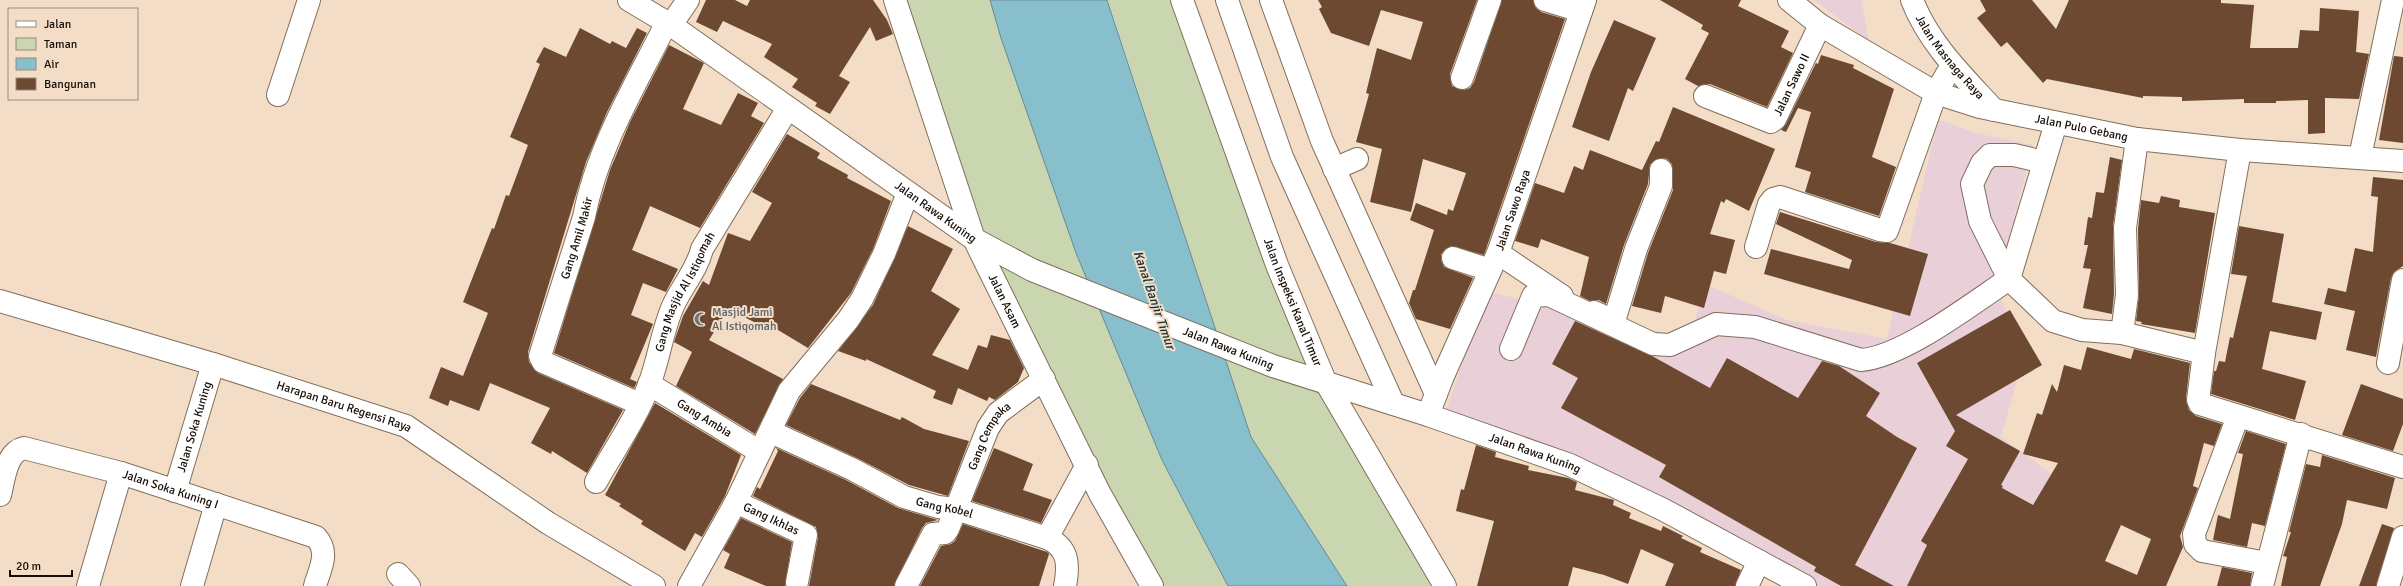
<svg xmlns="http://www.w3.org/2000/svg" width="2403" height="586" font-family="Signika,sans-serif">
<rect width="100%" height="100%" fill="#f3ddc7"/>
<g fill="#e9cfd7">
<path d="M1814 0H1861L1869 41Z"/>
<path d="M1938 119 1976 133 2033 145 1996 288 2025 352 2001 437 2079 494 2045 586H1811L1615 474 1446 411 1487 291 1609 322 1689 337 1707 285 1787 320 1887 339Z"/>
</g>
<g fill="#c9d6af">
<path d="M895 0H990L1001 38 1095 295 1162 460 1228 586H1152L974 239Z"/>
<path d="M1108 0H1182L1288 291 1445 586H1346L1251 437Z"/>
</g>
<path fill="#88bfcd" stroke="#668a91" d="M990 0H1107L1251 437 1347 586H1228L1162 460 1076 253 1001 38Z"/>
<g fill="#6c4930" fill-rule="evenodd">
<path d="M706 0H735L747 6 750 0H873L887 20 893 34 876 41 870 27 839 76 850 82 830 114 815 106 817 103 792 87 798 79 764 57 772 44 723 21 717 32 696 22Z"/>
<path d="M1318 0H1477L1450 74 1452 86 1464 90 1470 88 1474 82 1502 0H1533L1536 8 1541 12 1565 19 1484 255 1451 246 1441 254V260L1444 267 1473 278 1450 329 1416 319 1409 303 1413 290H1415L1434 230 1410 220 1416 203 1447 215 1448 209 1453 211 1466 173 1423 159 1411 212 1370 202 1382 149 1356 142 1369 94 1366 93 1377 48 1411 60 1423 22 1381 10 1369 46 1331 33 1319 9 1322 7Z"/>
<path d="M1660 0H1741L1738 6 1789 31 1781 47 1793 53 1767 107 1710 84 1698 86 1685 79 1709 33 1701 29 1703 25Z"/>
<path d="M1980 0H2032L2056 29 2069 0H2221V3L2254 5 2250 48H2298L2300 30 2319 31 2320 8 2359 11 2356 52 2369 54 2359 99 2325 98V133L2308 134V100L2276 101V103H2244V99L2182 101V97L2143 96V98L2047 79 2043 83 2007 42 2001 47 1977 18 1986 11Z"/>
<path d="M1614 20 1656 38 1633 91 1628 88 1609 141 1572 127 1591 72Z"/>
<path d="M580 28 610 44 612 41 626 48 637 28 647 33 607 112 586 162 528 352 529 362 538 373 623 410 587 473 552 451 551 454 531 443 550 408 490 383 479 411 450 400 448 406 429 398 441 367 463 376 488 313 463 302 492 228 494 229 506 195 509 196 528 145 510 137 540 64 536 62 544 47 566 57Z"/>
<path d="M669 45 704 63 683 109 721 125 738 93 758 103 751 116 764 123 700 228 650 206 632 250 678 269 666 292 643 283 631 315 653 324 630 379 637 382 634 388 554 353 610 170 630 122Z"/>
<path d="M1821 55 1854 65 1853 68 1894 89 1872 157 1896 167 1879 216 1805 192 1811 172 1795 167 1811 112 1798 108 1786 132 1781 130 1786 124 1816 63 1818 64Z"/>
<path d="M2394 56 2403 57V143L2379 140Z"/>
<path d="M1673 107 1775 149 1749 211 1726 199 1724 203 1721 201 1710 234 1735 240 1726 274 1714 271 1704 308 1665 296 1661 313 1632 306 1648 253 1673 190 1672 164 1667 159 1661 158 1650 164 1648 184 1624 245 1606 304 1599 300 1590 301 1580 296 1589 257 1541 239 1538 248 1515 241 1535 183 1564 193 1574 166 1583 170 1590 150 1642 170 1656 141 1659 142Z"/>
<path d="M787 134 820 153 817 158 848 175 847 178 891 201 873 249 851 293 808 348 768 324 766 328 728 309 709 340 783 379 755 434 676 386 692 352 674 342 683 316 703 281 709 285 728 233 750 241 772 203 752 192Z"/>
<path d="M2110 157 2122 160 2113 226 2114 294 2112 314 2083 308 2091 269 2083 268 2088 245H2084L2088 217 2092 218 2096 192 2104 193Z"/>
<path d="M2373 177 2403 180V266L2394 272 2391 278 2376 357 2346 350 2355 311 2324 304 2328 288 2346 292 2355 248 2373 252 2378 197 2371 196Z"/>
<path d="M2161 196 2180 200 2179 207 2215 213 2195 333 2141 324 2142 322 2136 321 2139 295 2138 229 2141 200 2159 203Z"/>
<path d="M1780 212 1876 242 1890 243 1928 254 1910 316 1764 274 1771 249 1849 269 1852 260 1776 224Z"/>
<path d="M908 226 953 249 931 291 960 309 932 355 968 370 978 345 987 348 991 335 1010 340 1024 368 1018 382 995 400 989 397 987 401 958 388 952 405 933 398 936 391 866 359V361L838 351 873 305Z"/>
<path d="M2239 226 2284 234 2272 302 2322 312 2316 340 2270 331 2262 369 2306 381 2295 420 2211 394 2214 371H2216L2219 361 2225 362 2230 337 2233 338 2247 276 2231 274Z"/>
<path d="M2010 310 2042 365 1956 415 2020 451 2001 485 2003 486 2002 488 2033 505 2058 463 2023 454 2037 413 2042 415 2052 384 2057 392 2064 365 2081 370 2087 347 2131 359 2134 349 2190 363 2186 398 2189 410 2196 416 2222 424 2214 446 2204 443 2193 486 2198 488 2180 536 2183 547 2166 586H1907L1927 545 1921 541 1968 459 1946 446 1955 431 1917 363ZM2121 525 2151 539 2137 575 2105 561Z"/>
<path d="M1575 321 1652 356 1710 388 1727 358 1798 398 1822 361 1839 366 1880 393 1866 416 1897 437 1917 448 1855 565 1894 586H1841L1814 571 1816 567 1659 477 1666 465 1561 408 1578 378 1552 364Z"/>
<path d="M811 384 900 420 902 417 924 429 969 441 948 496 909 485 857 458 786 425 800 398Z"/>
<path d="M2361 384 2403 399V424L2393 451 2342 435Z"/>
<path d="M655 403 741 455 725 496 702 537 695 533 685 551 641 524 643 521 619 506 621 504 605 495Z"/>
<path d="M2246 431 2286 444 2265 526 2252 523 2247 547 2213 540 2218 515 2230 519 2243 454 2238 453Z"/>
<path d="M1476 445 1496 452 1495 457 1529 466 1528 470 1568 478 1577 482 1575 490 1614 500 1613 505 1631 513 1629 518 1661 531 1663 526 1683 536 1681 538 1702 548 1700 552 1741 570 1735 586H1665L1674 564 1641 549 1628 584 1604 575 1573 567 1568 586H1477L1494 521 1456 511 1461 489 1464 490Z"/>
<path d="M776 448 846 480 898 508 938 520 926 523 922 528 894 586H809L818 537 816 527 753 496 757 487 760 489 778 451Z"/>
<path d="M994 448 1033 464 1023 490 1052 500 1041 523 972 501Z"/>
<path d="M2322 455 2395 478 2387 509 2347 500 2342 524 2320 586H2281L2287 557 2283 556 2291 532H2289L2306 464 2320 467Z"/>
<path d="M741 518 792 542 785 586H766L724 568 730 554 723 550Z"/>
<path d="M963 524 1047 552 1049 554 1039 586H920L941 546 951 544 955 541Z"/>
<path d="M2382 524 2394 528 2376 586H2359Z"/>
<path d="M2222 567 2252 573 2250 586H2217Z"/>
</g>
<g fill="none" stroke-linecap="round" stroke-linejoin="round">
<g stroke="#826e5a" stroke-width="24">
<g id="minor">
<path id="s1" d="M629 0 671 25 974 239 1032 270 1273 366 1428 415 1570 465 1664 510 1805 586"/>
<path id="s2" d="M895 0 974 239 1100 494 1152 586"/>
<path id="s3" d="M1182 0 1277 265 1325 381 1445 586"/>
<path d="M1227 0 1282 157 1393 403"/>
<path d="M1271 0 1322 141 1436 394"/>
<path d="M1545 0 1581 11"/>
<path id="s4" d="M1789 0 1820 25 1936 93 1980 107 2137 139 2240 150 2403 161"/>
<path id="s5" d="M1912 0C1929 44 1963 76 1994 110"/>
<path d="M671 25 688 0"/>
<path d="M1462 78 1490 0"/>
<path d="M278 95 309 0"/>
<path id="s6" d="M1705 96 1771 122 1775 119 1820 25"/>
<path d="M2240 150 2204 353 2198 400 2200 404 2403 467"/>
<path d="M2360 157 2393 0"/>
<path d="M2044 162 2014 155H1990L1982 163 1972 184 1980 221 2009 279 2053 321 2082 330 2122 333 2204 353"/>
<path d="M1334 169 1357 159"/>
<path d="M1756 247 1769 204 1773 199 1780 197 1880 230 1887 231 1936 93 1952 65"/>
<path d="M1498 253 1562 296"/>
<path d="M1453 258 1490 270"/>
<path id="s7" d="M0 301 213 364 406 426 548 523 654 586"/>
<path d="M1594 312 1603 316 1615 318 1636 249 1661 186V170"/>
<path d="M2122 333 2127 295 2125 228 2137 139"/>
<path d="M1511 349 1533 296 1549 295 1653 344 1670 345 1716 324 1755 327 1861 360C1903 357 1973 303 2009 279L2056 123"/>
<path d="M2388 363 2403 280"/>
<path id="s8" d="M649 384 760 452"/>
<path id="s9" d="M640 404 543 362 540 356 584 217C597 148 636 84 667 22"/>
<path id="s10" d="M1428 415 1443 376 1498 253 1585 0"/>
<path d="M2238 416 2194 534 2195 544 2202 551 2267 563"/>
<path id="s11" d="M771 432 852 469 904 497 938 507 956 509 1047 538 1087 465"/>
<path id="s12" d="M596 482C614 450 636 419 649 385 659 359 662 331 673 306 682 286 697 270 702 249L788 108"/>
<path id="s13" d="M175 491 213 364"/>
<path id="s14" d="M0 495C4 479 6 452 24 448L121 473 316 537C330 553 320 568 315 586"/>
<path id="s15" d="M736 502 806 535 797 582"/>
<path d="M1047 538C1069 548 1069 565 1065 586"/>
<path d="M398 574 409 586"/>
<path d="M88 586 121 473"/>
<path d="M192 586 216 504"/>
<path d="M689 586 736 502 789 391 848 320 862 299 884 254 908 193"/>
<path id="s16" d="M906 586 933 534 945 533 948 529 988 428 998 413 1044 379"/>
<path d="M1747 586 1759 561"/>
<path d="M2262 586 2301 434"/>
<path d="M2388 586 2403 537"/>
</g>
</g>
<use href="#minor" stroke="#fff" stroke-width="22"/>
</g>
<defs>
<g id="mosque-bare" transform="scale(1.08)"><path d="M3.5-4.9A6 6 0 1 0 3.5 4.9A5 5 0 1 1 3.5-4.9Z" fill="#6b7280" stroke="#f3ddc7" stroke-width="2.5" paint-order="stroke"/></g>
</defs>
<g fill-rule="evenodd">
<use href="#mosque-bare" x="701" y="319"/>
</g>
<g text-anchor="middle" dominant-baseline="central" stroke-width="4" stroke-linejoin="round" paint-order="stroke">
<g font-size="12" fill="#150d06" stroke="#f3ddc7">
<text stroke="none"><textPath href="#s5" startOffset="69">Jalan Masnaga Raya</textPath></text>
<text stroke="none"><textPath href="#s6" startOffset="114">Jalan Sawo II</textPath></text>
<text stroke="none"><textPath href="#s4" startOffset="324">Jalan Pulo Gebang</textPath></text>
<text stroke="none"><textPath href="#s10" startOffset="222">Jalan Sawo Raya</textPath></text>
<text stroke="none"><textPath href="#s1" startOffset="373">Jalan Rawa Kuning</textPath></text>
<text stroke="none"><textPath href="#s9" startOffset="236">Gang Amil Makir</textPath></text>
<text stroke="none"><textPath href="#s12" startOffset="211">Gang Masjid Al Istiqomah</textPath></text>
<text stroke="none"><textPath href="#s2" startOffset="321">Jalan Asam</textPath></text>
<text stroke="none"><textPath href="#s3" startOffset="322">Jalan Inspeksi Kanal Timur</textPath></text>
<text stroke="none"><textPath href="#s1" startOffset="697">Jalan Rawa Kuning</textPath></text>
<text stroke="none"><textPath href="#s7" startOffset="360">Harapan Baru Regensi Raya</textPath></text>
<text stroke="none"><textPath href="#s8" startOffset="65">Gang Ambia</textPath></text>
<text stroke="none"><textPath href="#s13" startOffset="67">Jalan Soka Kuning</textPath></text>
<text stroke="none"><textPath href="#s16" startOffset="178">Gang Cempaka</textPath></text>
<text stroke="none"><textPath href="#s1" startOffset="1021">Jalan Rawa Kuning</textPath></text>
<text stroke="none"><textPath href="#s14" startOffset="208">Jalan Soka Kuning I</textPath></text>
<text stroke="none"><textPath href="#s11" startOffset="190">Gang Kobel</textPath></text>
<text stroke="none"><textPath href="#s15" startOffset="39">Gang Ikhlas</textPath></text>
</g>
<g font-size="12" fill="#5b616d" stroke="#f3ddc7" text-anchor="start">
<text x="712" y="312">Masjid Jami<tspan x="712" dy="14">Al Istiqomah</tspan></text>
</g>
<g font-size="13" font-style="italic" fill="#122f35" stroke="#f3ddc7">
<text transform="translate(1154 300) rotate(71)">Kanal Banjir Timur</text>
</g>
</g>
<rect x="8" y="8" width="130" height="92" fill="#f3ddc7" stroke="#9a8a7a"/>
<rect x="16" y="21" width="20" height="6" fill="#ffffff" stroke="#9a8a7a"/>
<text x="44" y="28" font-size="12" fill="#150d06">Jalan</text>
<rect x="16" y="38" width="20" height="12" fill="#c9d6af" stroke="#9a8a7a"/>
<text x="44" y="48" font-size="12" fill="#150d06">Taman</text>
<rect x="16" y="58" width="20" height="12" fill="#88bfcd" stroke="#9a8a7a"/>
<text x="44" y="68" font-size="12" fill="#150d06">Air</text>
<rect x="16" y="78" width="20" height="12" fill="#6c4930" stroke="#9a8a7a"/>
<text x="44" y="88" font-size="12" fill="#150d06">Bangunan</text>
<path d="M10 570v6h62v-6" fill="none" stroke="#150d06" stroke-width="2"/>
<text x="16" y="570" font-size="12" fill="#150d06" stroke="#f3ddc7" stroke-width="3" paint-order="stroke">20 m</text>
</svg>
